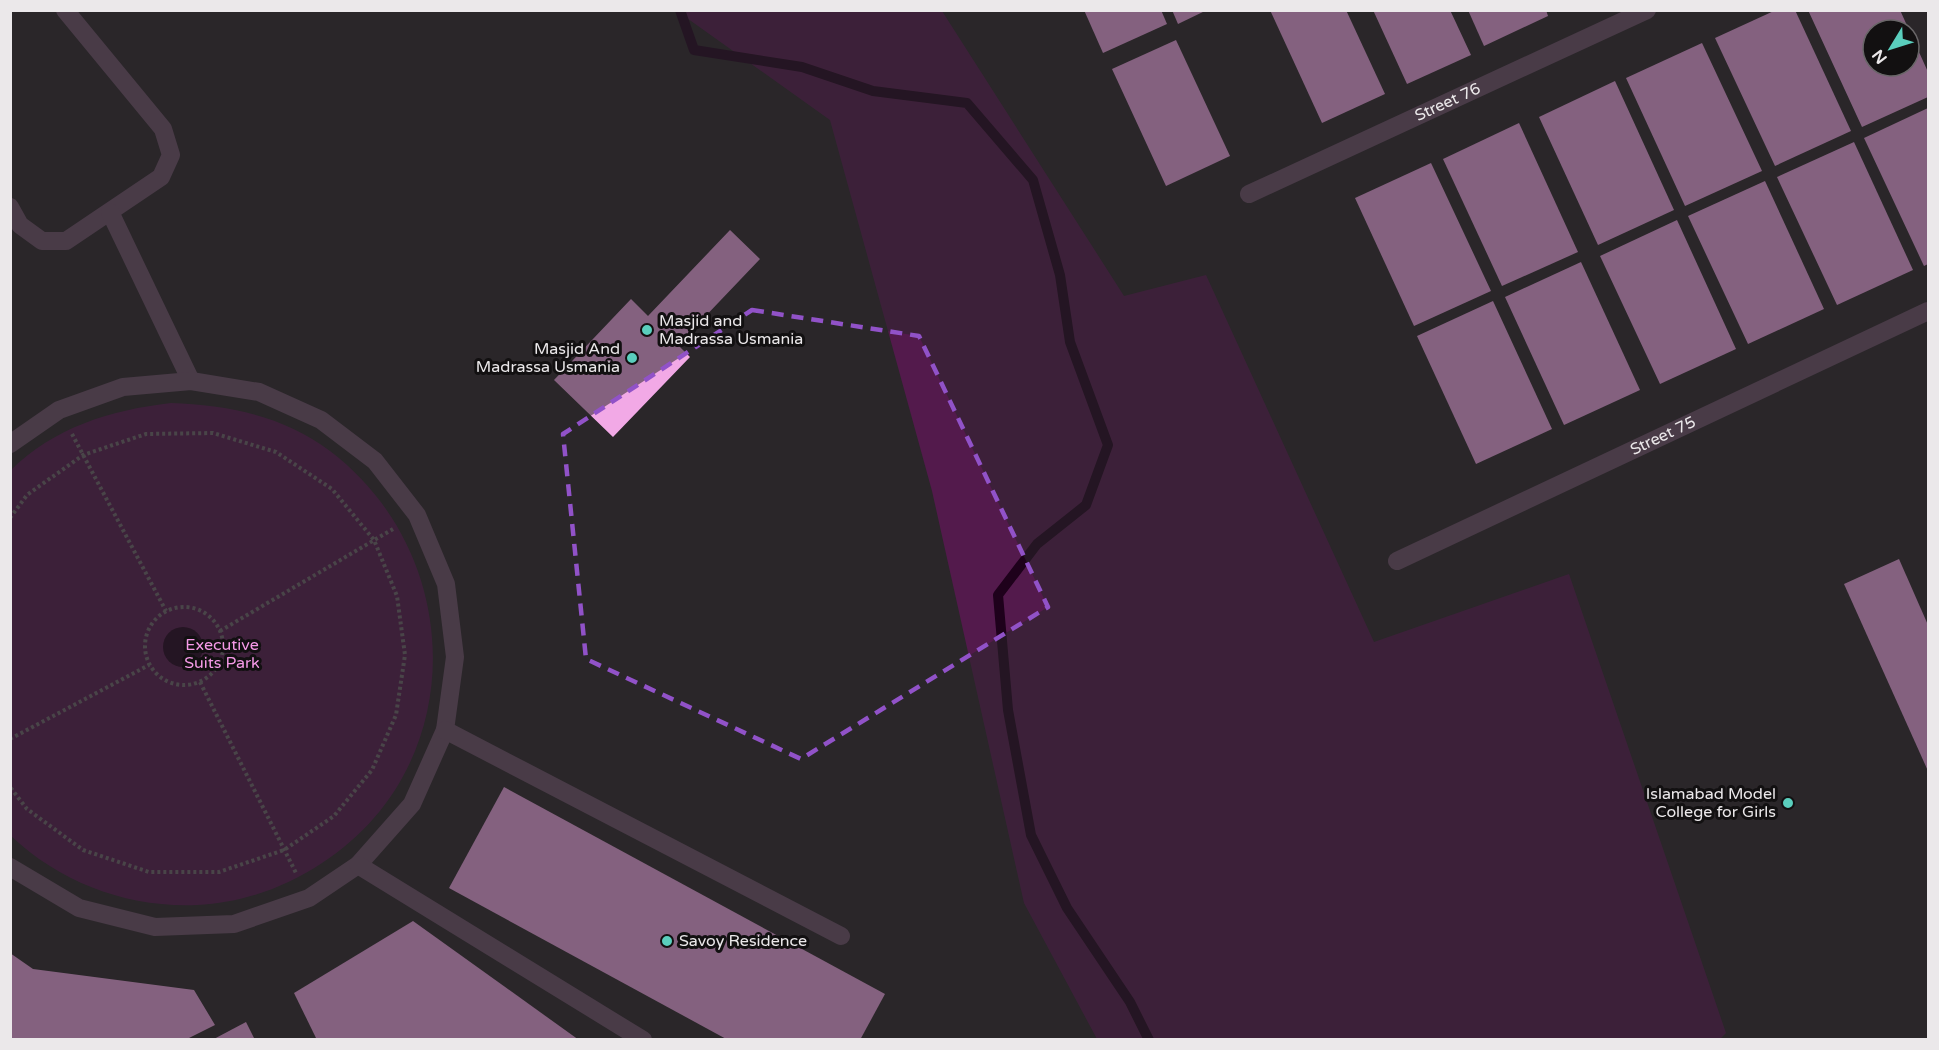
<svg xmlns="http://www.w3.org/2000/svg" width="1939" height="1050" font-family="'Varela Round',sans-serif">
<rect width="100%" height="100%" fill="#2a2629"/>
<g fill="#531a4c">
<path d="M677 11H942L1124 296 1206 275 1374 642 1569 574 1726 1033 1720 1039H1097L1024 903 932 491 830 120Z"/>
<path d="M171 403C228 405 284 416 330 451 467 555 470 767 322 863 284 888 242 903 197 905 128 908 61 883 11 836L10 471C54 427 111 410 171 403Z"/>
</g>
<circle fill="#1e011b" cx="183" cy="647" r="20"/>
<g fill="none" stroke-linecap="round" stroke-linejoin="round">
<path stroke="#1e011b" stroke-width="10" d="M680 10 694 50 802 67 873 91 967 103 1033 180 1060 275 1070 342 1108 445 1086 505 1037 544 998 595 1008 710 1031 835 1067 908 1130 1002 1149 1040"/>
</g>
<g fill="#f2a9e6">
<path d="M1084 10H1161L1167 24 1103 53Z"/>
<path d="M1172 10H1207L1178 24Z"/>
<path d="M1270 10H1346L1385 94 1322 123Z"/>
<path d="M1373 10H1450L1471 55 1407 84Z"/>
<path d="M1468 10H1546L1548 16 1484 46Z"/>
<path d="M1776 10H1795L1851 131 1775 166 1715 38Z"/>
<path d="M1808 10H1900L1909 30H1873V66H1909V30L1928 72V97L1862 127Z"/>
<path d="M1176 40 1230 156 1166 186 1112 69Z"/>
<path d="M1702 43 1762 171 1685 206 1626 78Z"/>
<path d="M1615 81 1674 210 1598 245 1539 117Z"/>
<path d="M1928 108V264L1924 266 1864 138Z"/>
<path d="M1519 123 1578 252 1502 286 1443 159Z"/>
<path d="M1854 142 1913 270 1837 305 1777 177Z"/>
<path d="M1431 163 1491 291 1414 326 1355 198Z"/>
<path d="M1765 181 1824 309 1748 344 1688 216Z"/>
<path d="M1677 220 1736 349 1660 384 1600 256Z"/>
<path d="M730 230 760 259 678 345 690 357 613 437 554 380 631 299 648 316Z"/>
<path d="M1581 262 1640 390 1564 425 1505 297Z"/>
<path d="M1493 301 1552 429 1476 464 1417 336Z"/>
<path d="M1899 559 1928 625V771L1844 584Z"/>
<path d="M504 787 885 994 860 1040H728L449 888Z"/>
<path d="M413 921 579 1040H317L294 993Z"/>
<path d="M10 953 33 969 194 990 215 1025 185 1040H10Z"/>
<path d="M246 1022 255 1040H212Z"/>
</g>
<g fill="none" stroke-linecap="round" stroke-linejoin="round">
<g stroke="#6f6b6e" stroke-width="4" stroke-dasharray="3 3" stroke-linecap="butt">
<path d="M72 434 166 611"/>
<path d="M10 518 27 495 83 455 146 434 213 433 276 452 332 489 374 540 397 596 405 655 396 715 372 770 334 816 284 850 219 872H149L83 850 27 809 10 787"/>
<circle cx="184" cy="646" r="39"/>
<path d="M220 631 393 529"/>
<path d="M200 682 296 873"/>
<path d="M10 739 149 665"/>
</g>
<g stroke="#70546b" stroke-width="18">
<path id="s1" d="M1249 194 1647 10"/>
<path d="M10 207 20 225 42 241H66L161 177 171 155 163 129 65 10"/>
<path d="M110 212 191 381"/>
<path d="M10 444 59 410 123 387 191 381 259 392 321 420 375 461 417 515 446 584 455 657 445 730 412 804 358 865 309 898 234 924 155 927 79 908 10 867"/>
<path id="s2" d="M1397 561 1928 311"/>
<path d="M445 730 841 936"/>
<path d="M358 865 643 1040"/>
</g>
</g>
<path d="M0 0H1939V1050H0ZM752 310 919 336 1048 607 801 759 586 659 563 434Z" fill="#2a2629" fill-opacity=".55" fill-rule="evenodd"/>
<path fill="none" stroke="#9152c8" stroke-width="4.5" stroke-dasharray="12 8" stroke-linejoin="round" d="M752 310 919 336 1048 607 801 759 586 659 563 434Z"/>
<g fill="#5acebd" stroke="#121011" stroke-width="2">
<circle cx="647" cy="330" r="6"/>
<circle cx="632" cy="358" r="6"/>
<circle cx="1788" cy="803" r="6"/>
<circle cx="667" cy="941" r="6"/>
</g>
<g text-anchor="middle" dominant-baseline="central" stroke-width="6" stroke-linejoin="round" paint-order="stroke">
<g font-size="16" fill="#ebe8ea" stroke="#121011">
<text stroke="none"><textPath href="#s1" startOffset="219">Street 76</textPath></text>
<text stroke="none"><textPath href="#s2" startOffset="294">Street 75</textPath></text>
</g>
<g font-size="16" fill="#ebe8ea" stroke="#121011" text-anchor="start">
<text x="659" y="321">Masjid and<tspan x="659" dy="18">Madrassa Usmania</tspan></text>
<text x="620" y="349" text-anchor="end">Masjid And<tspan x="620" dy="18">Madrassa Usmania</tspan></text>
<text x="1776" y="794" text-anchor="end">Islamabad Model<tspan x="1776" dy="18">College for Girls</tspan></text>
<text x="679" y="941">Savoy Residence</text>
</g>
<g font-size="16" fill="#f59ae7" stroke="#121011">
<text x="222" y="645">Executive<tspan x="222" dy="18">Suits Park</tspan></text>
</g>
</g>
<rect width="1939" height="1050" fill="none" stroke="#ebe8ea" stroke-width="24"/>
<g transform="translate(1891 48) rotate(232)"><circle r="28" fill="#121011" stroke="#696668" stroke-width="1.5"/>
<path d="M0-4.5L10 22L0 15L-10 22Z" fill="#5acebd"/>
<text y="-9" font-size="16" font-weight="bold" text-anchor="middle" fill="#ebe8ea">N</text>
</g>
</svg>
